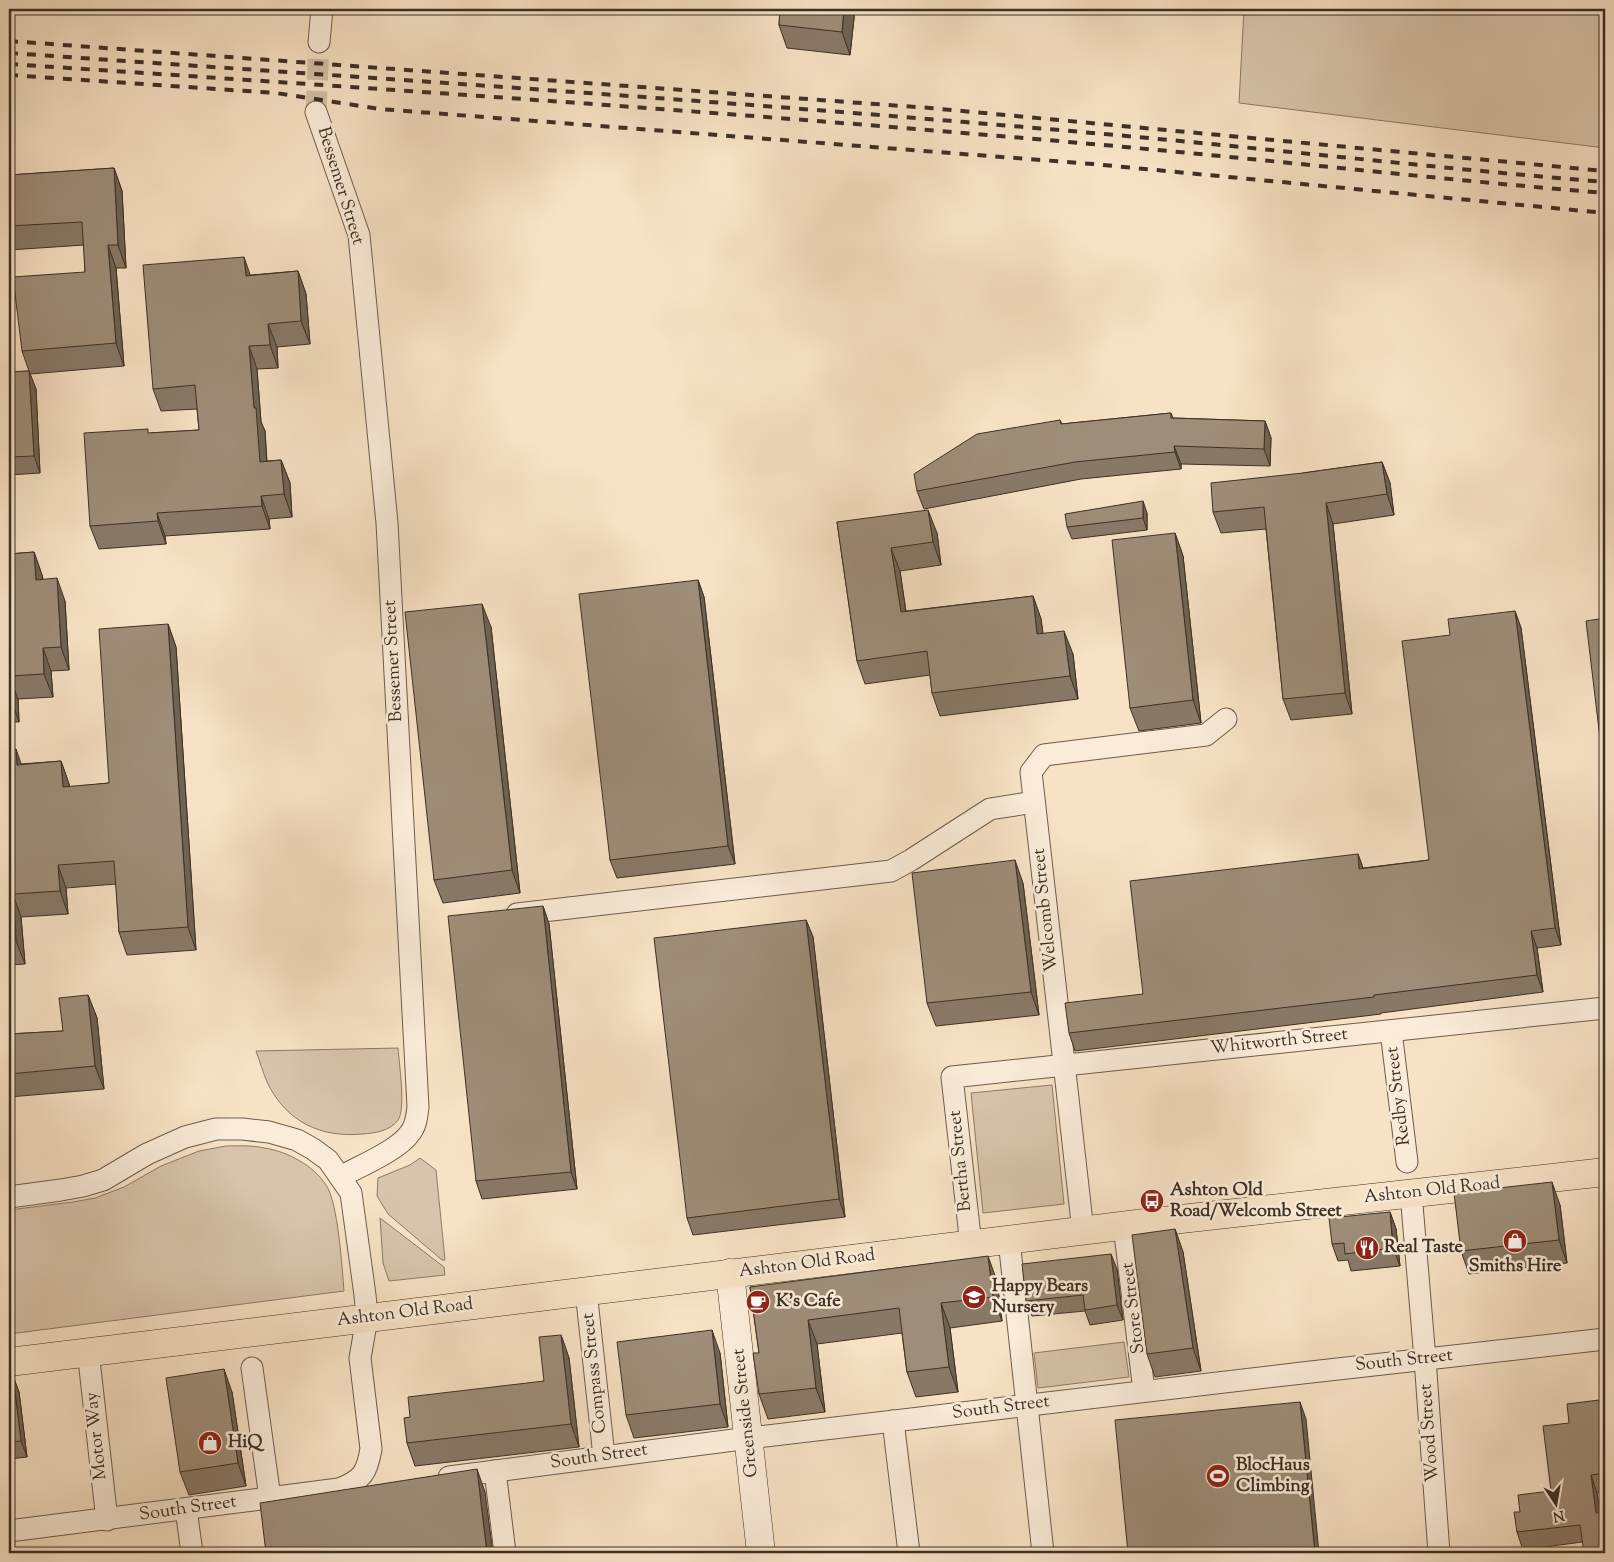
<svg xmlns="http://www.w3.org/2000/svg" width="1614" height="1562" font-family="'Sorts Mill Goudy',serif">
<rect width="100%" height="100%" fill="#f7e2c5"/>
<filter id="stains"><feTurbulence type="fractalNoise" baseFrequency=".004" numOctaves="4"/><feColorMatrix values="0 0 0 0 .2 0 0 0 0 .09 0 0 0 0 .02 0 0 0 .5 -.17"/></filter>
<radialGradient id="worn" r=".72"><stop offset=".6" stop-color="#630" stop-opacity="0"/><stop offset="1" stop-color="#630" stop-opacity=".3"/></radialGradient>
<g fill="#d7c4aa" stroke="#8a7a68">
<path d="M1244 9H1605V148L1239 103Z"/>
<path d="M398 1048C399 1063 406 1109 398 1120 390 1131 375 1133 363 1134 321 1138 287 1122 268 1084 263 1073 260 1062 256 1051Z"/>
<path d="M1052 1085 1064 1204 983 1213 971 1093Z"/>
<path d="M226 1146C238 1146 252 1145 264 1148 287 1151 314 1166 326 1185 338 1202 342 1267 344 1291L9 1334V1210L73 1202 95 1198 124 1187 161 1166 199 1151Z"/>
<path d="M420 1158 436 1170 445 1260H442L388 1214 377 1196 378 1178 410 1165Z"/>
<path d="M380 1218 444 1267 445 1275 389 1281 383 1263Z"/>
<path d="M1124 1342 1129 1377 1038 1388 1034 1353Z"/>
</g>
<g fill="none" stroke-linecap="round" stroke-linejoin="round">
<path stroke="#d2bea5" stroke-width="21" stroke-dasharray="21 11" stroke-linecap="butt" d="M316 112 319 42"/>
<g stroke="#6c5c4d" stroke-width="23">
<g id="street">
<path d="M319 42 322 9"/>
<path d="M316 112 359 235 387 523 418 1107C417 1116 416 1126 410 1133 399 1150 358 1167 340 1177"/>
<path d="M517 914 891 871 911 860 990 809 1034 802"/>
<path d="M1391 1031 1407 1162"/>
<path d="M1411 1193 1425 1359 1439 1553"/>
<path d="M9 1197 61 1190 83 1186 103 1180 147 1154 185 1137 216 1129H242L269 1132 297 1140 313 1149 328 1160 351 1193 365 1295 367 1318 360 1358 371 1449C367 1473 362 1480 339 1489L9 1531"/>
<path d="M1124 1226 1144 1391"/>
<path d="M1083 1231 1031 772 1044 755 1206 735 1226 719"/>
<path d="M1009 1240 1043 1553"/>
<path d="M971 1245 952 1077 1605 1008"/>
<path d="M586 1291 604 1456"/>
<path d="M88 1351 107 1520"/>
<path d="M252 1368 270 1498"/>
<path d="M893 1421 909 1553"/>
<path d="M495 1471 505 1553"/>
<path d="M449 1477 749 1438 1302 1373 1605 1339"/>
<path d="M186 1509 192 1553"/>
</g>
</g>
<g stroke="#3d3025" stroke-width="29">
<path id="secondary" d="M730 1273 761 1553"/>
</g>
<g stroke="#3d3025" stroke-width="29">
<path id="highway" d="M9 1362 1145 1223 1605 1172"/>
</g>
<use href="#street" stroke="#faecd9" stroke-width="21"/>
<use href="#secondary" stroke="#faecd9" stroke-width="28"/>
<use href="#highway" stroke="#f7e2c5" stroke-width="28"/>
<g stroke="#3d3025" stroke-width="4" stroke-dasharray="9 9" stroke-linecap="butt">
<path d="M9 41 930 108 1605 171"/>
<path d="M9 53C370 78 732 101 1093 133 1264 148 1434 168 1605 182"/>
<path d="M9 64C370 88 732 112 1092 144 1263 159 1434 179 1605 193"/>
<path d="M9 75 276 93 380 109 1093 164 1605 213"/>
</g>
</g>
<g fill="#887967" stroke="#3d3025">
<path d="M780 9H855L850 55 787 48 779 25Z"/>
<path d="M114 168 122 191 126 268H116L124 366 30 374 36 389 40 473 9 475V372L29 371 22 351 85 272 84 245 9 250V175Z"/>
<path d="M298 271 306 294 310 344 277 347 278 368 257 369 261 422 265 431 267 461 281 460 290 483 292 517 269 519 270 529 165 536 166 544 99 549 90 526 150 433 199 430 197 409 161 411 153 389 251 275Z"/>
<path d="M1171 413 1173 418 1265 421 1271 438 1270 466 1181 464V469L1081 479 924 509 917 491 1060 420 1062 424Z"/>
<path d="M1382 462 1390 483 1394 515 1333 524 1352 714 1291 720 1283 699 1266 529 1221 533 1213 512 1303 473Z"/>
<path d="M1147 513V530L1072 539 1067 527Z"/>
<path d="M837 522 937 533 941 565 900 571 906 611 1033 596 1041 619 1043 634 1073 654 1078 699 940 716 932 693 930 675 865 684 857 661Z"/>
<path d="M1175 533 1183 556 1201 723 1139 731 1130 708Z"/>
<path d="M34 552 42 575 43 579 65 601 69 670 51 671 53 697 18 699 19 722H9V554Z"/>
<path d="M698 580 704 597 735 864 617 878 610 860Z"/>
<path d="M1515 611 1521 628 1561 945 1537 948 1543 992 1381 1013V1014L1075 1051 1069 1033 1143 994 1358 854 1363 868 1429 860 1450 635Z"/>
<path d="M168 624 176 647 196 950 127 955 119 932 116 884 66 888 68 914 21 917 25 964 9 965V750L21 764 61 761 70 787 109 783Z"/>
<path d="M491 627 520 893 443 903 434 880Z"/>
<path d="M1023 883 1039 1015 936 1026 927 1003Z"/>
<path d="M543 906 549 924 577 1189 482 1199 476 1181Z"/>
<path d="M806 920 813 937 845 1217 693 1235 687 1218Z"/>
<path d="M88 995 97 1018 104 1089 9 1097V1034L63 1031Z"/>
<path d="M1560 1205 1567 1263 1469 1274 1461 1251Z"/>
<path d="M1390 1212 1396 1229 1400 1266 1351 1271 1348 1260 1338 1261 1332 1244Z"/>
<path d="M1175 1229 1183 1252 1201 1371 1155 1377 1147 1354Z"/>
<path d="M1117 1269 1123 1320 1090 1325 1085 1311 1032 1316 1026 1301Z"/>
<path d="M997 1281 1002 1321 950 1328 958 1392 916 1397 907 1372 902 1333 817 1344 825 1412 768 1419 759 1394V1353L750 1287Z"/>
<path d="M561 1335 569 1358 579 1447 415 1466 407 1443 410 1417 544 1381Z"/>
<path d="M720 1353 728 1427 634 1438 626 1415Z"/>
<path d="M9 1376H13L19 1392 27 1457 9 1459Z"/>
<path d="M232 1392 246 1486 189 1495 180 1472Z"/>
<path d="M1605 1416V1491L1597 1493 1600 1512 1582 1542 1523 1550 1517 1532 1520 1512 1551 1491 1569 1423Z"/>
</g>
<g fill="#6f6354" stroke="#3d3025">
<path d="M844 9H855L850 55 842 32Z"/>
<path d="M114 168 122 191 126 268 118 245Z"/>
<path d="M108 245 116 268 124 366 116 343Z"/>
<path d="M244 257 252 280 246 276Z"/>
<path d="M298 271 306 294 310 344 301 321Z"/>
<path d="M268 324 277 347 278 368 270 345Z"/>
<path d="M249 346 257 369 261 422 265 431 268 485 260 462 254 408Z"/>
<path d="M29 371 36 389 40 473 34 456Z"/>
<path d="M1265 421 1271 438 1270 466 1264 449Z"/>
<path d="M1174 446 1181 464V469L1175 452Z"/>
<path d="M281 460 290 483 292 517 284 494Z"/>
<path d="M1382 462 1390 483 1394 515 1387 494Z"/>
<path d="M261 496 269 519 270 529 262 506Z"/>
<path d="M1143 501 1147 513V530L1143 518Z"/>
<path d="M1326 503 1333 524 1352 714 1345 693Z"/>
<path d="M928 510 937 533 941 565 933 542Z"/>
<path d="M157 513 165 536 166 544 158 521Z"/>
<path d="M1175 533 1183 556 1201 723 1193 700Z"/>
<path d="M891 548 900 571 909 635 901 612Z"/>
<path d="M34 552 42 575 44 603 36 580Z"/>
<path d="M57 578 65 601 69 670 61 647Z"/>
<path d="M698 580 704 597 735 864 728 846Z"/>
<path d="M1033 596 1041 619 1046 657 1037 634Z"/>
<path d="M482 604 491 627 520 893 512 870Z"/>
<path d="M1515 611 1521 628 1561 945 1555 928Z"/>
<path d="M168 624 176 647 196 950 188 927Z"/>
<path d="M1064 631 1073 654 1078 699 1070 676Z"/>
<path d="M43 648 51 671 53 697 44 674Z"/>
<path d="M9 676 18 699 19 722 11 699Z"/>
<path d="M16 749 24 772 17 765Z"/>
<path d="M61 761 69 784 71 810 63 787Z"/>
<path d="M1358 854 1364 871 1359 869Z"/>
<path d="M1015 860 1023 883 1039 1015 1031 992Z"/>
<path d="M58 865 66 888 68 914 60 891Z"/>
<path d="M13 894 21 917 25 964 16 941Z"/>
<path d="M543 906 549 924 577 1189 571 1172Z"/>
<path d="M806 920 813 937 845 1217 839 1199Z"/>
<path d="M1531 931 1537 948 1543 992 1537 975Z"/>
<path d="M88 995 97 1018 104 1089 95 1066Z"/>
<path d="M1552 1182 1560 1205 1567 1263 1559 1240Z"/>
<path d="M1390 1212 1396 1229 1400 1266 1393 1248Z"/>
<path d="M1175 1229 1183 1252 1201 1371 1193 1348Z"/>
<path d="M1111 1254 1117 1269 1123 1320 1117 1305Z"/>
<path d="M988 1256 997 1281 1002 1321 993 1297Z"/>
<path d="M941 1303 950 1328 958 1392 949 1367Z"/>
<path d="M808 1320 817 1344 825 1412 816 1388Z"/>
<path d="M712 1330 720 1353 728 1427 720 1404Z"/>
<path d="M561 1335 569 1358 579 1447 571 1424Z"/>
<path d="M224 1369 232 1392 246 1486 238 1463Z"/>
<path d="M13 1376 19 1392 27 1457 21 1441Z"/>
<path d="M1599 1400 1605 1416V1429L1602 1420Z"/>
<path d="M1300 1402 1306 1419 1319 1553H1315Z"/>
<path d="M477 1469 485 1492 493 1553H487Z"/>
<path d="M1591 1475 1597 1493 1602 1530 1596 1513Z"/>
</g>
<g fill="#9e8d78" stroke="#3d3025">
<path d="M780 9H844L842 32 779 25Z"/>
<path d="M114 168 118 245H108L116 343 22 351 13 277 85 272 82 222 9 226V175Z"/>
<path d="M244 257 246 276 298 271 301 321 268 324 270 345 249 346 254 408H256L260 462 281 460 284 494 261 496 262 506 157 513 158 521 90 526 84 433 148 429V433L199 430 195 385 153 389 143 265Z"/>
<path d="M29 371 34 456 9 457V372Z"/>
<path d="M1171 413V418L1265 421 1264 449 1174 446 1175 452 1075 462 917 491 914 474 977 434 1060 420 1061 424Z"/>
<path d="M1382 462 1387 494 1326 503 1345 693 1283 699 1264 507 1213 512 1211 483 1303 473Z"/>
<path d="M1143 501V518L1067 527 1065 514Z"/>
<path d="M928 510 933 542 891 548 901 612 1033 596 1037 634 1064 631 1070 676 932 693 927 651 857 661 837 522Z"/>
<path d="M1175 533 1193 700 1130 708 1112 540Z"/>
<path d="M34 552 36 580 57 578 61 647 43 648 44 674 9 676 11 699H9V554Z"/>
<path d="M698 580 728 846 610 860 579 594Z"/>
<path d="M482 604 512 870 434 880 405 612Z"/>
<path d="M1515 611 1555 928 1531 931 1537 975 1374 995V997L1069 1033 1065 1003 1143 994 1130 881 1358 854 1359 869 1429 860 1402 641 1450 635 1448 619Z"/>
<path d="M1605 618V780L1586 621Z"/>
<path d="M168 624 188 927 119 932 114 861 58 865 60 891 13 894 16 941H9V750L16 749 17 765 61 761 63 787 109 783 99 629Z"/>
<path d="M1015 860 1031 992 927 1003 912 873Z"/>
<path d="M543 906 571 1172 476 1181 448 916Z"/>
<path d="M806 920 839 1199 687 1218 654 938Z"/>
<path d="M88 995 95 1066 9 1074V1034L63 1031 59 998Z"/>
<path d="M1552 1182 1559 1240 1461 1251 1454 1193Z"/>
<path d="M1390 1212 1393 1248 1345 1254 1344 1243 1332 1244 1329 1218Z"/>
<path d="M1175 1229 1193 1348 1147 1354 1132 1235Z"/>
<path d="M1111 1254 1117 1305 1085 1310 1083 1295 1026 1301 1022 1264Z"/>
<path d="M988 1256 993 1297 941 1303 949 1367 907 1372 899 1308 808 1320 816 1388 759 1394 753 1353H759L750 1287Z"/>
<path d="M712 1330 720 1404 626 1415 617 1342Z"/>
<path d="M561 1335 571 1424 407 1443 404 1418 410 1417 408 1397 544 1381 539 1337Z"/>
<path d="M224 1369 238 1463 180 1472 166 1378Z"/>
<path d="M9 1376H13L21 1441 9 1442Z"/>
<path d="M1599 1400 1602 1420H1605V1473L1591 1475 1596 1513 1605 1512V1553H1584L1580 1525 1517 1532 1514 1512H1520L1518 1495 1551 1491 1543 1426 1569 1423 1567 1404Z"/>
<path d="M1300 1402 1315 1553H1128L1115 1420Z"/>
<path d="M477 1469 487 1553H266L260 1503Z"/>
</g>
<defs>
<g id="bus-disc" transform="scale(1.25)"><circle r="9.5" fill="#8f2418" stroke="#faecd9"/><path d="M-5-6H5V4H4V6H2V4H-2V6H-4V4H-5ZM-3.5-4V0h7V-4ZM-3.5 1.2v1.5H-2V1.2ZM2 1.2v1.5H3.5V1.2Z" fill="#fff"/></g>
<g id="shop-disc" transform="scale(1.25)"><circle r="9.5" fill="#8f2418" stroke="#faecd9"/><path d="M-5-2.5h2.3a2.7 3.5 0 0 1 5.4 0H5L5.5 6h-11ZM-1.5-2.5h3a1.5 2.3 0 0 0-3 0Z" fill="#fff"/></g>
<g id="restaurant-disc" transform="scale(1.25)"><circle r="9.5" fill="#8f2418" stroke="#faecd9"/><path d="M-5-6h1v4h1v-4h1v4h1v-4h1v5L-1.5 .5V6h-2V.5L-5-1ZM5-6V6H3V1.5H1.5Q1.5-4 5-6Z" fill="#fff"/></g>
<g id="school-disc" transform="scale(1.25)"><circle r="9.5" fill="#8f2418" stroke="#faecd9"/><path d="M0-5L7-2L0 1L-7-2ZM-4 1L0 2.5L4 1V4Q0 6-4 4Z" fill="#fff"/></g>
<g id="cafe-disc" transform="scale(1.25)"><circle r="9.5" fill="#8f2418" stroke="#faecd9"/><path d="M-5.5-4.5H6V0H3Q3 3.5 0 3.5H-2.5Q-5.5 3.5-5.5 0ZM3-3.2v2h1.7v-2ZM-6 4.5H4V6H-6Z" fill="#fff"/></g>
<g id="stadium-disc" transform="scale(1.25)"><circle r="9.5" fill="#8f2418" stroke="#faecd9"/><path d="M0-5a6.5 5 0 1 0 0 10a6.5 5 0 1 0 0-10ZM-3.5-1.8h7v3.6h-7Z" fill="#fff"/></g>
</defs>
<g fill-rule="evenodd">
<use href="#bus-disc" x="1152" y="1201"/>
<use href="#shop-disc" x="1515" y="1241"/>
<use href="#restaurant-disc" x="1367" y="1248"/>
<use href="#school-disc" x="974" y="1297"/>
<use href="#cafe-disc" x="758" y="1302"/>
<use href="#shop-disc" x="210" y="1443"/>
<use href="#stadium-disc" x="1218" y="1476"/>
</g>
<g text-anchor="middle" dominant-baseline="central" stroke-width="5" stroke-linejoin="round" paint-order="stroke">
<g font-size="18" fill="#3d3025" stroke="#faecd9">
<text transform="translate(340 186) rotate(73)">Bessemer Street</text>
<text transform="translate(394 661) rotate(-93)">Bessemer Street</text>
<text transform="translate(1046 910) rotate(-96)">Welcomb Street</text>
<text transform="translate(1279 1042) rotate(-6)">Whitworth Street</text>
<text transform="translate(1399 1096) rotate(-97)">Redby Street</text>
<text transform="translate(961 1161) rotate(-96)">Bertha Street</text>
<text transform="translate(1432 1191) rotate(-6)">Ashton Old Road</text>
<text transform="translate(807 1264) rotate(-7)">Ashton Old Road</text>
<text transform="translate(1134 1308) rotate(-97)">Store Street</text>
<text transform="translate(405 1313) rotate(-7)">Ashton Old Road</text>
<text transform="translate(1404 1361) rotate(-6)">South Street</text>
<text transform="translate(595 1373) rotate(-96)">Compass Street</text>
<text transform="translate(1001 1408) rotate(-7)">South Street</text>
<text transform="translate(746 1413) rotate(-96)">Greenside Street</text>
<text transform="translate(1430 1433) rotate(-94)">Wood Street</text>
<text transform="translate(97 1436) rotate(-96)">Motor Way</text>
<text transform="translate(599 1457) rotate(-8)">South Street</text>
<text transform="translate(188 1509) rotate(-8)">South Street</text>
</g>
<g font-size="18" font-weight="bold" fill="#3d3025" stroke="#faecd9" text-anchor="start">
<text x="1170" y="1191">Ashton Old<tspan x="1170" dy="21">Road/Welcomb Street</tspan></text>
<text x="1384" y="1248">Real Taste</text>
<text x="1515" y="1267" text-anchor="middle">Smiths Hire</text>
<text x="992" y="1287">Happy Bears<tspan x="992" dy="21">Nursery</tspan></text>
<text x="776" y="1302">K's Cafe</text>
<text x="228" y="1443">HiQ</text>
<text x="1236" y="1466">BlocHaus<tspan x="1236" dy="21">Climbing</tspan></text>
</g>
</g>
<rect width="1614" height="1562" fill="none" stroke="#f7e2c5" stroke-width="30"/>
<rect x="10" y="10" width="1594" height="1542" fill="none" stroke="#3d3025" stroke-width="2.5"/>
<rect x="15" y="15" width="1584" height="1532" fill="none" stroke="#3d3025"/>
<g transform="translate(1556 1504) rotate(168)" stroke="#faecd9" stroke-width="4" paint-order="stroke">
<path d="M0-4L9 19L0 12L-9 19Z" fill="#3d3025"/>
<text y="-8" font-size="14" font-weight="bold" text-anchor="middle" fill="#3d3025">N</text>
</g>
<rect width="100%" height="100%" filter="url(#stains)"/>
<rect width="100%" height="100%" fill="url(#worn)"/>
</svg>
